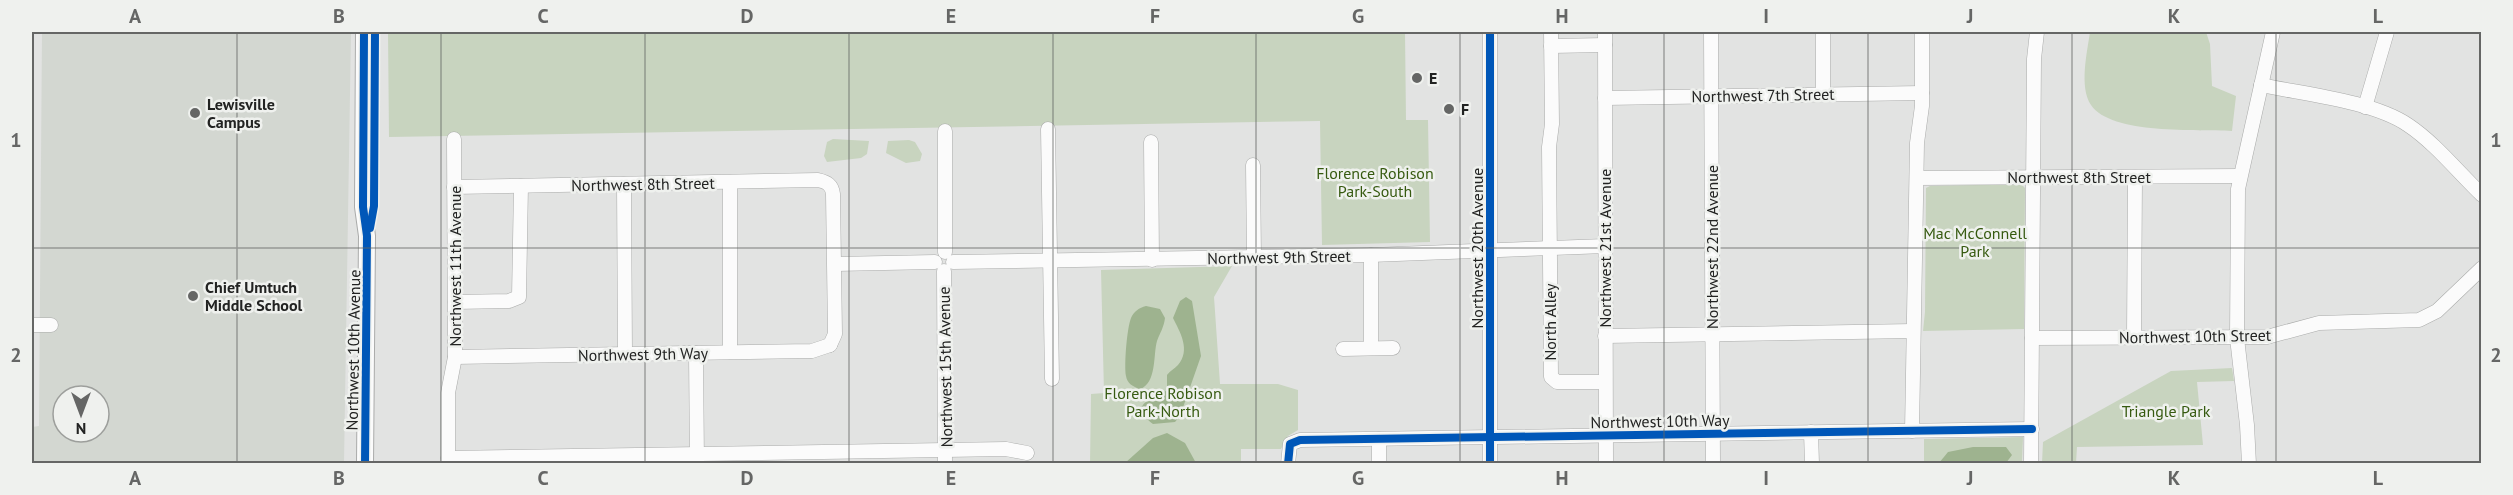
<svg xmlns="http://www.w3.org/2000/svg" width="2513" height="495" font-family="'PT Sans',sans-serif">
<rect width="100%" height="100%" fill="#e2e3e2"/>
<path fill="#d3d7d1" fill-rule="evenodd" d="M42 32H351L344 463H32V427L39 426ZM63 396H99V432H63Z"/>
<g fill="#c8d4bf">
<path d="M388 32H1405L1406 120H1428L1430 242 1322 245 1320 121 389 137Z"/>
<path d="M2090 32H2206L2210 44 2212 86 2236 96 2232 131C2198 129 2111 135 2091 105 2079 87 2087 53 2090 32Z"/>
<path d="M833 139 869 141 867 154 861 158 827 162 824 156 827 142Z"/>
<path d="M909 140 915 142 922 154 920 161 906 163 886 153 888 141Z"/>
<path d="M2021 184 2025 188 2024 329 1923 331 1925 312 1926 188 1930 186Z"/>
<path d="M1232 266 1214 297 1220 384H1278L1298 390V430L1288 436 1281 449H1241V463L1090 464 1091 394 1104 393 1101 270Z"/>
<path d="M2232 368 2234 381 2197 382 2203 445 2077 447 2076 463H2042L2043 442 2171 371Z"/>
<path d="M2023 437 2022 463H1924V439Z"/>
</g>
<g fill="#9eb38f">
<path d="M1186 297 1192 301 1201 356 1180 416 1175 422 1153 424C1125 402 1157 399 1167 390V375C1170 371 1174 369 1178 365 1191 350 1180 332 1173 318L1180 301Z"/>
<path d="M1146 306 1160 309 1165 318C1164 327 1160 333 1157 341 1153 355 1157 383 1140 389 1133 387 1127 383 1126 376 1124 365 1127 328 1131 318 1134 311 1139 308 1146 306Z"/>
<path d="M1167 433 1185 443 1196 463H1125L1153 438Z"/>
<path d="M1973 447H2006L2012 455 2006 463H1939L1948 452Z"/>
</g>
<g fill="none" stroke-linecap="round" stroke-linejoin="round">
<g stroke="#aaabaa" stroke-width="15">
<g id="minor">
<path d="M1551 32 1552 124 1549 147 1551 377 1557 382H1605"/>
<path d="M1605 32 1606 464"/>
<path d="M1711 32 1713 464"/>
<path d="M1551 46 1605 45"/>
<path d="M2261 85C2303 94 2373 101 2408 125 2435 143 2458 172 2482 195"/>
<path d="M1823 94V32"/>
<path d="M1605 98 1922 93"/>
<path d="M2365 107 2387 32"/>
<path d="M1048 129 1052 379"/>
<path d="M945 131V252"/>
<path d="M1151 142 1152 260"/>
<path d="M1253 165 1254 258"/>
<path d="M1917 178 2240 176"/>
<path d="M624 184 625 354"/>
<path d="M454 187 818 180C827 182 832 185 833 194L835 334 830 345"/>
<path d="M1371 255V348"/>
<path d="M953 262 1371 255 1605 246"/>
<path d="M835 264 935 262"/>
<path d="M944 271 945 464"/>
<path d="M455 302 509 301 519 297 521 186"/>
<path d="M32 325H51"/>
<path d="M1605 336 1913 331"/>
<path d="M2032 338 2267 337 2319 323 2419 320 2437 311 2482 268"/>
<path d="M2134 338 2135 177"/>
<path d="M1343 349 1393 348"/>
<path d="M730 352V182"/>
<path d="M696 353 697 464"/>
<path d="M455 357 812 351 830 345"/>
<path d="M1912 431 1917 143 1922 106V32"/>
<path d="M1811 432 1812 464"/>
<path d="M1379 439V464"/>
<path d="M448 458 1006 449 1027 453"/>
<path d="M448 464V393L455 357 454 139"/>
<path d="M1288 464 1290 444 1300 440 2032 429"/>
<path d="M1490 464V32"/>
<path d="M2031 464 2034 59 2037 32"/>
<path d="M2249 464 2247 425 2237 338 2238 189 2273 32"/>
</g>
</g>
<g stroke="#aaabaa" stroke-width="18">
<path id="major" d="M364 32 363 207 367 236 365 464"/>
</g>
<use href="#minor" stroke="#fbfbfb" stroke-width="14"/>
<use href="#major" stroke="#fbfbfb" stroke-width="16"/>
<g stroke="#eff1ee" stroke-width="11">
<g id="cycleway">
<path d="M364 32 363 207 367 236 365 464"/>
<path d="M370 228 374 206 375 32"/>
<path d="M1288 464 1290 444 1300 440 2032 429"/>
<path d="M1490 464V32"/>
</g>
</g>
<use href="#cycleway" stroke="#0057b8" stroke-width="8"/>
</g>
<path fill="none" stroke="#656665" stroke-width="1.5" stroke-opacity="0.55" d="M237 32V464M441 32V464M645 32V464M849 32V464M1053 32V464M1256 32V464M1460 32V464M1664 32V464M1868 32V464M2072 32V464M2276 32V464M32 248H2482"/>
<g fill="#656665" stroke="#eff1ee" stroke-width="2">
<circle cx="1417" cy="78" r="6"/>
<circle cx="1449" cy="109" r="6"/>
<circle cx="195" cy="113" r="6"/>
<circle cx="193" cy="296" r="6"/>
</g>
<g text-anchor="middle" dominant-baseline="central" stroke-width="5" stroke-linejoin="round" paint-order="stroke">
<g font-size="16" font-weight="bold" fill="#222322" stroke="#eff1ee" text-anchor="start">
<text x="1429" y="78">E</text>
<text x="207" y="104">Lewisville<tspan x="207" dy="18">Campus</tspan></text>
<text x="1461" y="109">F</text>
<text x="205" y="287">Chief Umtuch<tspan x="205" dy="18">Middle School</tspan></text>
</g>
<g font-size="16" fill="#222322" stroke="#eff1ee">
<text transform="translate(1763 95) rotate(-1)">Northwest 7th Street</text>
<text x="2079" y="177">Northwest 8th Street</text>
<text transform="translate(643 184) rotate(-1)">Northwest 8th Street</text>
<text transform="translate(1712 247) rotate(-90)">Northwest 22nd Avenue</text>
<text transform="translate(1477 248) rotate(-90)">Northwest 20th Avenue</text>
<text transform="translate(1605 248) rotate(-90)">Northwest 21st Avenue</text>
<text transform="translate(1279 257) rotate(-1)">Northwest 9th Street</text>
<text transform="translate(455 266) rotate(-90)">Northwest 11th Avenue</text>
<text transform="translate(1550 322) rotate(-90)">North Alley</text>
<text transform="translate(2195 336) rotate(-1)">Northwest 10th Street</text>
<text transform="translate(353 350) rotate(-89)">Northwest 10th Avenue</text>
<text transform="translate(643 354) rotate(-1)">Northwest 9th Way</text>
<text transform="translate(945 367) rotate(-91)">Northwest 15th Avenue</text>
<text transform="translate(1660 421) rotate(-1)">Northwest 10th Way</text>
</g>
<g font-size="16" fill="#365a10" stroke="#eff1ee">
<text x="1375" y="173">Florence Robison<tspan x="1375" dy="18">Park-South</tspan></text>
<text x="1975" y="233">Mac McConnell<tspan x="1975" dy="18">Park</tspan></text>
<text x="1163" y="393">Florence Robison<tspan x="1163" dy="18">Park-North</tspan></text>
<text x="2166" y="411">Triangle Park</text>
</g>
</g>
<rect width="2513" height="495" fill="none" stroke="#eff1ee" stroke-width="66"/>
<g transform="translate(81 414) rotate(180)"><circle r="28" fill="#eff1ee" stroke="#9d9f9c" stroke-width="1.5"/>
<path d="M0-4.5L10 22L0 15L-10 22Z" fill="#656665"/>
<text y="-9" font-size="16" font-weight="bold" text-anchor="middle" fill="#222322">N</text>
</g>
<rect x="33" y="33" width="2447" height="429" fill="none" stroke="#656665" stroke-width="2"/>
<g font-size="20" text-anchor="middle" font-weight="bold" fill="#656665">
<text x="135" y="23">A</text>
<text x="339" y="23">B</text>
<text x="543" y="23">C</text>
<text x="747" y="23">D</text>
<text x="951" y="23">E</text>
<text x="1155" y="23">F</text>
<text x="1358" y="23">G</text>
<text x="1562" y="23">H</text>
<text x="1766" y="23">I</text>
<text x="1970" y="23">J</text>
<text x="2174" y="23">K</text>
<text x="2378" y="23">L</text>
<text x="16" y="147">1</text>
<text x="2496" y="147">1</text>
<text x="16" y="362">2</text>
<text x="2496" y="362">2</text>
<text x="135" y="485">A</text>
<text x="339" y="485">B</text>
<text x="543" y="485">C</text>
<text x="747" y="485">D</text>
<text x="951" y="485">E</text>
<text x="1155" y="485">F</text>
<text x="1358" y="485">G</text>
<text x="1562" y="485">H</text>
<text x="1766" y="485">I</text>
<text x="1970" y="485">J</text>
<text x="2174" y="485">K</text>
<text x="2378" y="485">L</text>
</g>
</svg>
